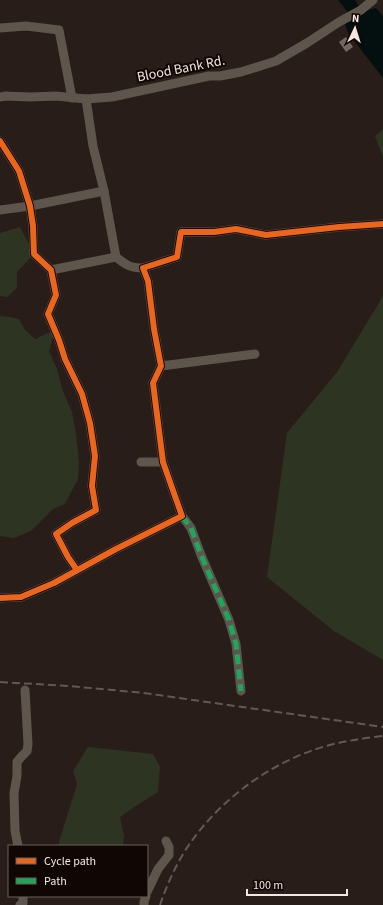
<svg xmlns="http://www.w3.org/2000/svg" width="383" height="905" font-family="'Source Sans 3',sans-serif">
<rect width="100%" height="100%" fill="#281d18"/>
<g fill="#2d3522">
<path d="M383 129V157L375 136Z"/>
<path d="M20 227 34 254 17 272V288L7 297 0 296V233Z"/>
<path d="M383 295V660L334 631 267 577 287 433 337 372 379 303Z"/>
<path d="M0 316 10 317 19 319 25 330 35 339 55 330 49 351 57 369 62 389 72 412 76 434 79 462 78 479 65 504 53 509 31 531 14 538 0 536Z"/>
<path d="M88 747 153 754 160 767 158 792 137 805 120 817 124 836 123 846H59V842L77 784 73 771Z"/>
</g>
<path fill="#040f10" d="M338 0H355L363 13 368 10 376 8 383 16V78L348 33 345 24 353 19Z"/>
<path fill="#726762" d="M346 37 353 47 346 52 339 42Z"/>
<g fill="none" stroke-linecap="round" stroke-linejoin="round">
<g stroke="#5e554d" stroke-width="9">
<path d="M0 28 26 26 59 30 72 98"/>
<path d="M0 97 6 96 30 97 56 96 86 99 112 97 209 76H220L241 72 276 61 307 43 339 22 361 10 373 0"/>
<path d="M86 99 93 146 104 191 116 257C126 265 130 268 143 268"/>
<path d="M0 141 19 171 30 206 33 226 34 254 51 270 56 295 48 314 59 340 65 359 82 394 90 423 95 456 92 486 96 510 72 523 56 534 68 557 77 570"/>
<path d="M0 210 30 206 104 191"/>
<path d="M51 270 116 257"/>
<path d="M161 366 255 354"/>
<path d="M141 462H163"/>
<path d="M182 516 191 528 201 555 229 620 236 644 241 691"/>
<path d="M0 598 21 597 54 583 116 549 182 516 163 462 153 383 161 366 154 329 148 281 143 268 177 257 181 232H214L236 229 266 235 339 227 383 224"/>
<path d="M18 846 15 831 14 793 17 776V762L22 756 27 751 28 744 25 690"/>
<path d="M147 892 158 869 169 855V847L166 841"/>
<path d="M20 905 23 903V896"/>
<path d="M144 905V902L146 896"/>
</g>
<g stroke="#625954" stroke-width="2" stroke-dasharray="8 4" stroke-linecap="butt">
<path d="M0 682 69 686 144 693 383 727"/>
<path d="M160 905C167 884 178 860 191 842 223 797 273 761 326 746 345 741 364 738 383 736"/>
</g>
<path stroke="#20a55d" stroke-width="5" stroke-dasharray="10 5" stroke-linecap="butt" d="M182 516 191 528 201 555 229 620 236 644 241 691"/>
<g stroke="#100705" stroke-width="8">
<g id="cycleway">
<path d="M0 141 19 171 30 206 33 226 34 254 51 270 56 295 48 314 59 340 65 359 82 394 90 423 95 456 92 486 96 510 72 523 56 534 68 557 77 570"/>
<path d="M0 598 21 597 54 583 116 549 182 516 163 462 153 383 161 366 154 329 148 281 143 268 177 257 181 232H214L236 229 266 235 339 227 383 224"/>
</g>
</g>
<use href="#cycleway" stroke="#eb651d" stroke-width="6"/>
</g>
<g text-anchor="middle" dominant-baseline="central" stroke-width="4" stroke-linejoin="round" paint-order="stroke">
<g font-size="14" fill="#f3e5df" stroke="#100705">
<text transform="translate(181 69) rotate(-11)">Blood Bank Rd.</text>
</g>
</g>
<rect x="8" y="845" width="140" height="52" fill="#100705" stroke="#6b605c"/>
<rect x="16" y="858" width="20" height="6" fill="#eb651d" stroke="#6b605c"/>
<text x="44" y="865" font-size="12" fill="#f3e5df">Cycle path</text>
<rect x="16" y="878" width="20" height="6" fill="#20a55d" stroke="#6b605c"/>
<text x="44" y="885" font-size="12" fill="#f3e5df">Path</text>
<g transform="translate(355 28) rotate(4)" stroke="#100705" stroke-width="3" paint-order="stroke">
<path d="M0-3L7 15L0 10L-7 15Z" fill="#f3e5df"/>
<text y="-6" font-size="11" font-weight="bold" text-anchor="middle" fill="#f3e5df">N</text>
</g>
<path d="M247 889v6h100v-6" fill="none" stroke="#f3e5df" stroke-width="2"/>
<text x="253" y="889" font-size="12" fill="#f3e5df" stroke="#100705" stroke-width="3" paint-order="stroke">100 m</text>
</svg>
